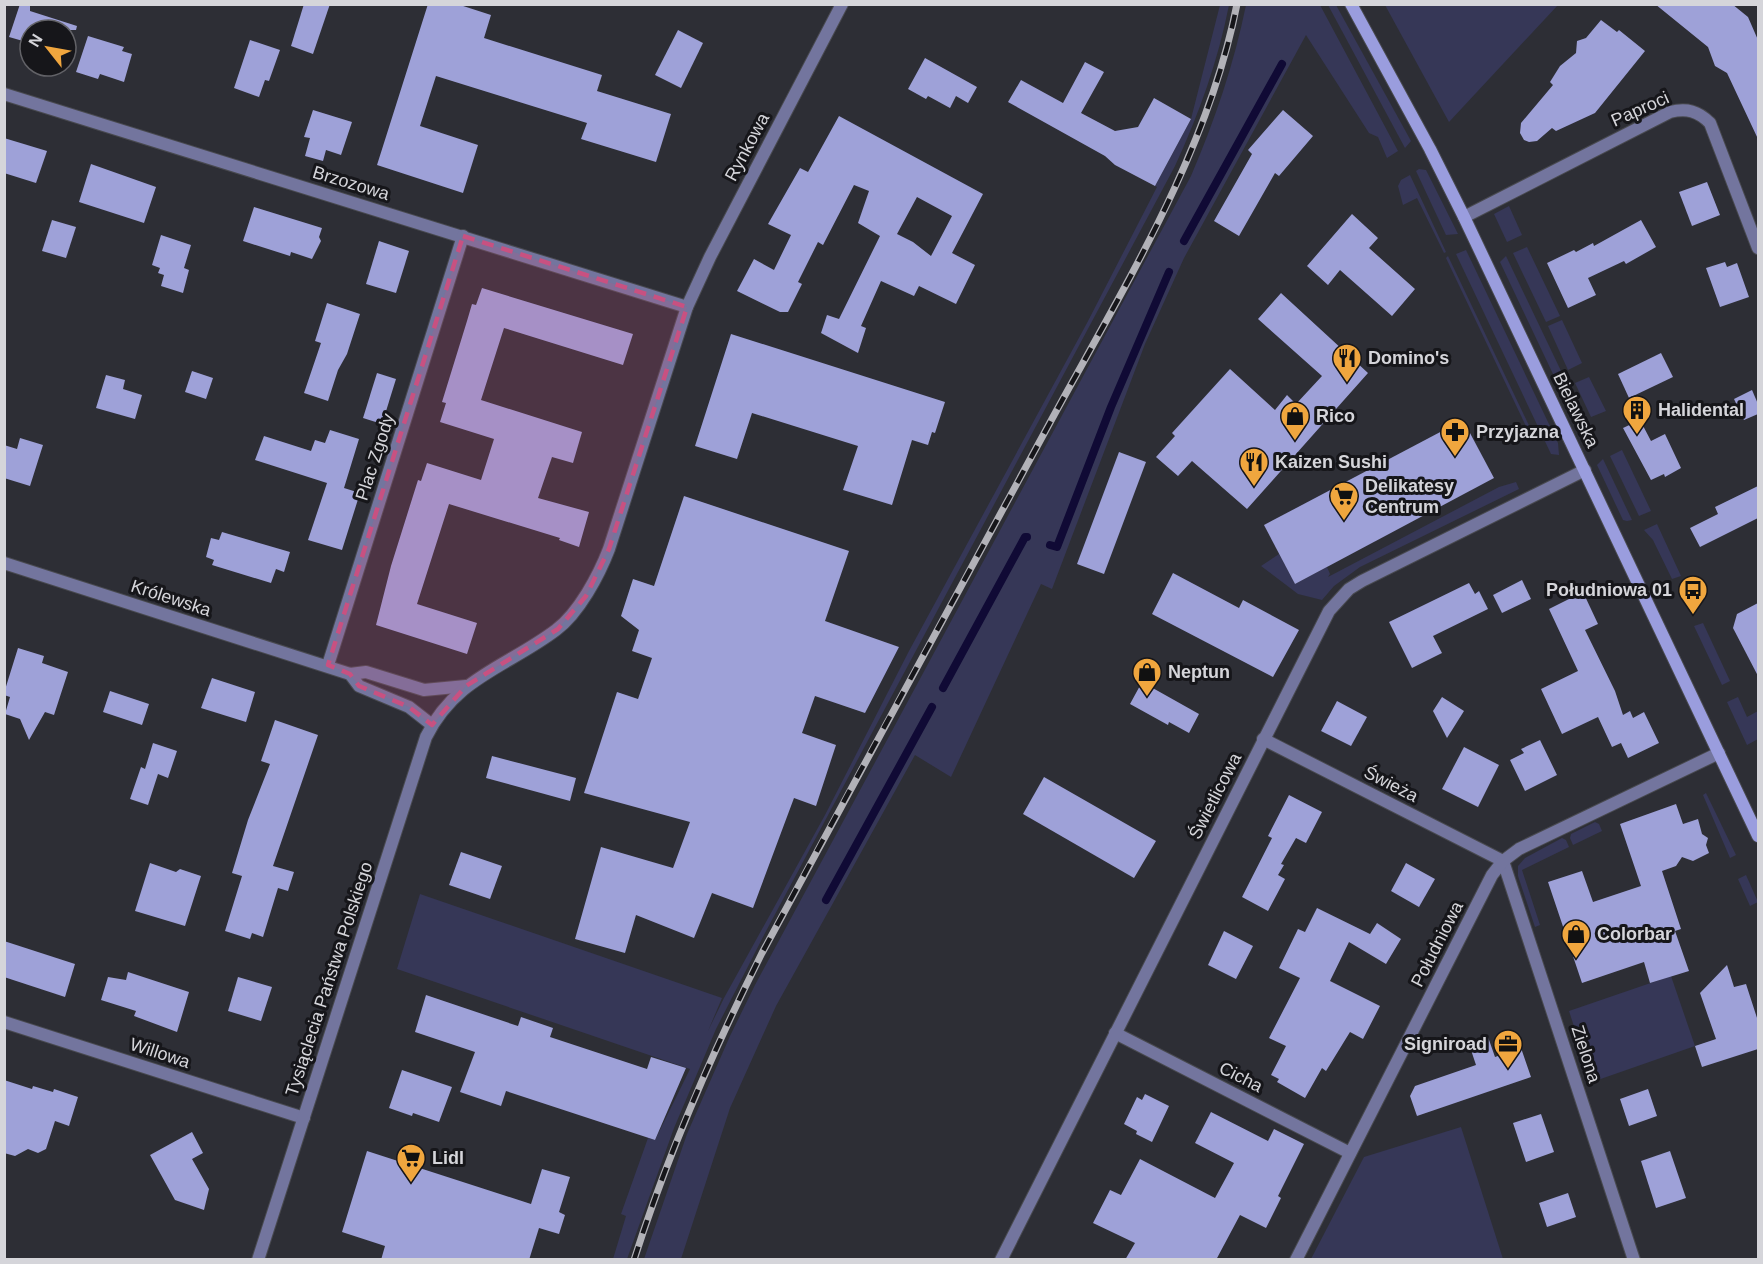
<svg xmlns="http://www.w3.org/2000/svg" width="1763" height="1264" font-family="Helvetica,sans-serif">
<rect width="100%" height="100%" fill="#2d2e35"/>
<g fill="#363757">
<path d="M1220 5H1229C1218 61 1199 114 1175 166L765 933 716 1029 674 1128 627 1259H613L626 1216 621 1214 648 1138 655 1140 690 1069 397 969 420 894 722 998 708 1031 724 998 825 815 909 651 1087 323 1157 187 1155 186 1191 119Z"/>
<path d="M1246 5H1320L1398 151 1387 158 1378 137 1369 133 1306 35 1184 258 1145 344 1052 589 1041 584 951 777 915 755 776 1006 730 1108 681 1259H644L687 1134 730 1036 755 985 1191 176C1215 120 1234 64 1246 5Z"/>
<path d="M1328 5H1336L1411 141 1405 148Z"/>
<path d="M1385 5H1558L1449 122Z"/>
<path d="M1419 169 1426 170 1458 234 1446 235 1416 171Z"/>
<path d="M1410 175 1446 252 1444 253 1417 198 1403 205 1398 186 1401 180Z"/>
<path d="M1509 206 1522 235 1507 242 1494 214Z"/>
<path d="M1527 247 1560 316 1546 322 1513 253Z"/>
<path d="M1466 250 1558 443 1559 455 1551 454 1456 254Z"/>
<path d="M1448 256 1535 438V440L1533 441 1446 258Z"/>
<path d="M1506 256 1562 373 1557 375 1553 374 1500 262Z"/>
<path d="M1562 320 1582 363 1568 370 1548 326Z"/>
<path d="M1589 377 1606 411 1591 417 1575 383Z"/>
<path d="M1566 383 1584 420 1580 423 1576 421 1560 388Z"/>
<path d="M1622 450 1651 511 1639 516 1610 456Z"/>
<path d="M1603 459 1632 520 1627 521 1623 520 1597 465Z"/>
<path d="M1516 482 1519 489 1360 567 1334 586 1322 600 1298 594 1261 566 1279 554 1295 584 1327 567 1330 574 1328 577 1499 487Z"/>
<path d="M1657 524 1681 576 1672 579 1653 540 1644 530Z"/>
<path d="M1703 623 1730 681 1722 685 1694 626Z"/>
<path d="M1738 697 1747 717 1758 711V739L1747 745 1727 702Z"/>
<path d="M1706 793 1736 855 1730 858 1703 795Z"/>
<path d="M1595 822 1599 824 1602 831 1573 845 1570 838 1571 834Z"/>
<path d="M1562 838 1566 840 1569 847 1522 870 1540 925 1535 927 1518 876V866L1525 858Z"/>
<path d="M1746 875 1758 902 1750 906 1738 879Z"/>
<path d="M1671 976 1695 1046 1592 1082 1569 1011Z"/>
<path d="M1461 1127 1503 1259H1311L1364 1157Z"/>
</g>
<g fill="none" stroke-linecap="round" stroke-linejoin="round">
<g stroke="#100a35" stroke-width="8">
<path d="M1184 241 1282 64"/>
<path d="M1050 545 1057 547 1111 407 1169 272"/>
<path d="M943 688 1025 537H1027"/>
<path d="M826 900 932 707"/>
</g>
</g>
<g fill="#9ea1d8" fill-rule="evenodd">
<path d="M20 4H30V11L77 26 76 30H30V43L9 37Z"/>
<path d="M304 4H330L313 54 291 46Z"/>
<path d="M428 4H457L491 15 484 38 602 75 597 91 671 114 656 162 581 139 587 123 436 76 420 126 478 145 463 193 377 165Z"/>
<path d="M1655 4H1732L1748 17 1758 40V139L1727 73 1715 66 1708 47Z"/>
<path d="M1601 20 1617 32 1619 30 1645 51 1595 113 1556 131 1552 128 1537 141 1529 142 1524 140 1520 133 1521 123 1553 85 1550 82 1560 66 1576 53 1577 41 1586 38Z"/>
<path d="M678 30 703 43 681 88 655 75Z"/>
<path d="M88 36 124 47 122 51 132 54 124 82 100 74 98 79 76 72Z"/>
<path d="M250 40 280 50 269 81 265 80 259 97 234 88Z"/>
<path d="M925 58 977 87 968 103 956 96 950 108 928 96 926 99 908 89Z"/>
<path d="M1085 62 1104 72 1081 113 1115 131 1138 127 1154 98 1191 119 1155 186 1115 165 1105 156 1008 102 1021 80 1063 103Z"/>
<path d="M313 110 352 122 341 155 326 150 323 161 305 156 310 138 304 137Z"/>
<path d="M1283 110 1313 136 1279 176 1275 173 1239 236 1214 221 1252 154 1248 150Z"/>
<path d="M839 116 983 194 952 253 975 265 956 304 919 286 914 296 881 281 861 326 866 328 858 353 821 333 827 315 839 319 880 236 858 223 869 191 854 185 823 245 818 242 798 282 802 284 788 312H780L737 291 754 259 774 270 791 235 768 224 800 168 808 172ZM917 197 952 216 931 256 913 242 897 234Z"/>
<path d="M4 138 47 151 36 183 4 173Z"/>
<path d="M91 164 156 187 144 223 79 202Z"/>
<path d="M1707 182 1720 215 1692 226 1679 192Z"/>
<path d="M254 207 322 228 319 237 321 241 312 259 291 252 290 256 243 241Z"/>
<path d="M1352 214 1378 238 1369 248 1415 289 1392 316 1340 270 1328 285 1307 266Z"/>
<path d="M52 220 76 227 66 258 42 251Z"/>
<path d="M1641 220 1656 247 1626 264 1624 261 1588 278 1596 295 1568 308 1547 263 1574 250 1576 252 1593 243 1594 246Z"/>
<path d="M161 235 191 245 184 268 189 270 183 293 161 286 164 275 158 273 160 268 152 265Z"/>
<path d="M379 241 409 251 396 293 366 284Z"/>
<path d="M1725 262 1727 267 1737 263 1749 297 1720 307 1706 268Z"/>
<path d="M482 288 633 334 623 365 504 328 481 400 582 432 573 463 552 457 538 498 589 512 579 547 559 540 560 538 449 504 417 604 477 623 467 654 376 625 391 566 418 480 421 481 427 463 481 480 494 439 440 422 446 403 442 402 467 321 472 304 476 305Z"/>
<path d="M1281 293 1368 373 1247 509 1192 461 1178 476 1156 457 1175 436 1172 433 1230 369 1275 410 1287 395 1296 404 1322 376 1258 319Z"/>
<path d="M327 303 360 314 347 354 338 370 328 401 304 393 321 343 315 341Z"/>
<path d="M731 334 945 402 935 433 932 432 928 445 912 440 892 505 843 490 858 446 752 413 737 459 695 446Z"/>
<path d="M1661 353 1673 377 1629 398 1618 374Z"/>
<path d="M192 371 213 378 206 399 185 392Z"/>
<path d="M377 373 396 379 382 424 363 418Z"/>
<path d="M106 375 125 380 123 389 142 395 135 419 96 408Z"/>
<path d="M1752 390 1758 404V414L1744 420 1734 399Z"/>
<path d="M1463 420 1494 478 1295 584 1264 525Z"/>
<path d="M1640 420 1651 441 1665 434 1681 468 1665 477 1664 474 1651 480 1623 428Z"/>
<path d="M330 430 359 439 344 488 360 493 342 550 308 540 327 483 255 460 264 436 311 451 315 440 325 443Z"/>
<path d="M20 438 43 445 30 486 4 478V445L17 449Z"/>
<path d="M1119 452 1146 462 1104 574 1077 564Z"/>
<path d="M1758 486V518L1700 547 1690 528 1718 514 1715 507Z"/>
<path d="M684 496 849 551 825 621 899 647 865 713 815 696 802 733 836 745 816 806 794 798 753 908 712 893 694 938 636 915 625 953 575 939 601 847 673 868 690 822 584 793 617 692 638 699 652 658 632 651 639 630 621 616 633 579 654 586Z"/>
<path d="M222 532 290 552 284 572 276 569 271 583 212 565 214 560 206 557 211 538 219 540Z"/>
<path d="M1173 573 1239 608 1243 600 1299 630 1273 677 1152 614Z"/>
<path d="M1522 580 1531 599 1502 613 1493 595Z"/>
<path d="M1469 583 1475 594 1479 591 1488 609 1433 636 1442 653 1412 668 1389 622Z"/>
<path d="M1583 592 1598 624 1585 630 1615 691 1623 715 1630 711 1633 718 1644 712 1659 743 1628 758 1621 743 1612 747 1598 717 1562 734 1541 689 1578 671 1549 609Z"/>
<path d="M1758 603V676L1733 628 1737 614Z"/>
<path d="M18 648 44 656 42 663 68 672 54 715 45 712 29 740 20 719 5 714 10 697 4 695V693Z"/>
<path d="M212 678 255 692 246 722 201 708Z"/>
<path d="M1142 682 1199 714 1189 733 1169 722 1168 725 1130 704Z"/>
<path d="M110 691 149 704 142 725 103 712Z"/>
<path d="M1442 697 1464 711 1447 738 1433 711Z"/>
<path d="M1337 701 1367 717 1351 746 1321 731Z"/>
<path d="M275 720 318 735 273 866 294 872 288 891 278 888 263 937 252 933 250 939 225 931 242 876 232 873 248 820 270 764 261 761Z"/>
<path d="M1540 740 1557 775 1525 791 1510 760 1524 753 1521 749Z"/>
<path d="M153 743 177 751 168 778 158 774 148 805 130 799 141 767 145 769Z"/>
<path d="M1464 747 1499 765 1478 807 1442 789Z"/>
<path d="M492 756 576 778 570 801 486 778Z"/>
<path d="M1044 777 1156 841 1134 878 1023 814Z"/>
<path d="M1289 795 1322 812 1306 843 1296 838 1281 864 1284 865 1278 875 1285 879 1268 911 1242 897 1272 838 1268 836Z"/>
<path d="M1676 804 1683 824 1698 819 1702 834 1708 838 1706 845 1709 853 1693 861 1682 857 1676 866 1662 871 1681 929 1675 931 1689 971 1650 983 1644 962 1582 983 1548 882 1582 871 1593 902 1641 886 1620 824Z"/>
<path d="M461 852 502 866 490 899 449 885Z"/>
<path d="M150 863 176 872 180 869 201 876 185 926 135 911Z"/>
<path d="M1406 863 1435 879 1419 907 1391 891Z"/>
<path d="M1317 908 1370 934 1377 923 1401 939 1386 964 1349 942 1330 981 1380 1006 1363 1039 1350 1032 1326 1071 1322 1068 1305 1098 1277 1082 1279 1079 1271 1075 1286 1046 1269 1038 1300 978 1279 968 1298 929 1305 932Z"/>
<path d="M1224 931 1253 946 1236 979 1208 965Z"/>
<path d="M4 941 75 964 65 997 4 977Z"/>
<path d="M1727 965 1734 987 1746 984 1758 1021V1049L1702 1067 1695 1046 1716 1039 1700 993Z"/>
<path d="M128 972 189 992 177 1032 134 1016 136 1011 101 1000 108 977 126 980Z"/>
<path d="M238 977 272 987 261 1021 228 1011Z"/>
<path d="M426 995 518 1026 521 1017 553 1028 550 1037 647 1069 651 1057 686 1068 655 1140 506 1091 501 1106 460 1092 475 1052 415 1032Z"/>
<path d="M1488 1037 1495 1057 1521 1048 1531 1077 1417 1116 1410 1096 1415 1086 1476 1065 1469 1044Z"/>
<path d="M402 1070 452 1087 439 1122 413 1113 412 1116 389 1108Z"/>
<path d="M4 1080 32 1089 33 1086 53 1092 54 1089 78 1097 69 1126 55 1121 46 1149 38 1153 28 1149 15 1156 4 1153Z"/>
<path d="M1648 1089 1657 1116 1629 1126 1620 1099Z"/>
<path d="M1145 1094 1169 1106 1152 1142 1136 1134 1137 1131 1124 1124 1137 1097 1142 1100Z"/>
<path d="M1211 1112 1268 1141 1274 1129 1304 1144 1278 1196 1281 1198 1266 1228 1240 1215 1216 1260H1125L1135 1243 1093 1223 1110 1190 1121 1195 1140 1159 1215 1198 1234 1163 1195 1143Z"/>
<path d="M1541 1114 1554 1152 1526 1162 1513 1123Z"/>
<path d="M192 1132 203 1153 192 1159 209 1189 204 1210 175 1200 150 1155Z"/>
<path d="M367 1151 531 1204 542 1169 570 1177 559 1212 565 1215 559 1234 539 1228 529 1260H381L385 1246 342 1232Z"/>
<path d="M1670 1151 1686 1198 1656 1208 1641 1161Z"/>
<path d="M1568 1193 1576 1217 1547 1227 1539 1203Z"/>
</g>
<g fill="none" stroke-linecap="round" stroke-linejoin="round">
<g stroke="#48494f" stroke-width="14">
<g id="street">
<path d="M4 94 687 307"/>
<path d="M1464 217 1670 112C1687 108 1698 111 1710 123L1758 248"/>
<path d="M4 563 350 674 366 672 424 690 466 686"/>
<path d="M328 665 463 236"/>
<path d="M350 674 359 686 409 707 432 725"/>
<path d="M1263 739 1503 861 1634 1260"/>
<path d="M4 1022 304 1118"/>
<path d="M1115 1033 1350 1153"/>
<path d="M258 1260 426 737C456 677 507 667 556 630 579 613 599 575 609 549L687 307 710 257 842 4"/>
<path d="M1001 1260 1329 611 1349 589 1362 581 1585 470"/>
<path d="M1296 1260 1492 875 1503 861 1519 849 1719 753"/>
</g>
</g>
<g stroke="#48494f" stroke-width="14">
<path id="secondary" d="M1351 4 1430 149 1464 217 1758 836"/>
</g>
<use href="#street" stroke="#73759e" stroke-width="12"/>
<use href="#secondary" stroke="#9a9dde" stroke-width="12"/>
<g stroke="#b2b2b8" stroke-width="7">
<path id="rail" d="M634 1260C668 1153 712 1053 762 953 858 774 956 596 1053 417 1124 287 1208 152 1237 4"/>
</g>
<use href="#rail" stroke="#16161a" stroke-width="4.5" stroke-dasharray="14" stroke-linecap="butt"/>
</g>
<path fill="#c85181" fill-opacity="0.2" stroke="#c85181" stroke-width="4.5" stroke-dasharray="12 8" stroke-linejoin="round" d="M463 236 687 307 609 549 586 596 558 629 466 686 432 725 409 707 359 686 350 674 328 665Z"/>
<defs>
<g id="restaurant-pin" transform="scale(1.5)"><path d="M0 17L-7.5 6A9.5 9.5 0 1 1 7.5 6Z" fill="#f0a63e" stroke="#16161a"/><path d="M-5-6h1v4h1v-4h1v4h1v-4h1v5L-1.5 .5V6h-2V.5L-5-1ZM5-6V6H3V1.5H1.5Q1.5-4 5-6Z" fill="#111"/></g>
<g id="building-pin" transform="scale(1.5)"><path d="M0 17L-7.5 6A9.5 9.5 0 1 1 7.5 6Z" fill="#f0a63e" stroke="#16161a"/><path d="M-4-6H4V6H1V3H-1V6H-4ZM-2.5-4.3h1.7v1.8h-1.7ZM.8-4.3h1.7v1.8H.8ZM-2.5-1h1.7V.8h-1.7ZM.8-1h1.7V.8H.8Z" fill="#111"/></g>
<g id="shop-pin" transform="scale(1.5)"><path d="M0 17L-7.5 6A9.5 9.5 0 1 1 7.5 6Z" fill="#f0a63e" stroke="#16161a"/><path d="M-5-2.5h2.3a2.7 3.5 0 0 1 5.4 0H5L5.5 6h-11ZM-1.5-2.5h3a1.5 2.3 0 0 0-3 0Z" fill="#111"/></g>
<g id="pharmacy-pin" transform="scale(1.5)"><path d="M0 17L-7.5 6A9.5 9.5 0 1 1 7.5 6Z" fill="#f0a63e" stroke="#16161a"/><path d="M-2-6h4v4h4v4h-4v4h-4v-4h-4v-4h4Z" fill="#111"/></g>
<g id="supermarket-pin" transform="scale(1.5)"><path d="M0 17L-7.5 6A9.5 9.5 0 1 1 7.5 6Z" fill="#f0a63e" stroke="#16161a"/><path d="M-6-5.5h2.5l.6 2H6L4.5 2H-2.5L-4.4-4H-6ZM-1.5 3.2a1.3 1.3 0 1 0 .1 0ZM3 3.2a1.3 1.3 0 1 0 .1 0Z" fill="#111"/></g>
<g id="bus-pin" transform="scale(1.5)"><path d="M0 17L-7.5 6A9.5 9.5 0 1 1 7.5 6Z" fill="#f0a63e" stroke="#16161a"/><path d="M-5-6H5V4H4V6H2V4H-2V6H-4V4H-5ZM-3.5-4V0h7V-4ZM-3.5 1.2v1.5H-2V1.2ZM2 1.2v1.5H3.5V1.2Z" fill="#111"/></g>
<g id="office-pin" transform="scale(1.5)"><path d="M0 17L-7.5 6A9.5 9.5 0 1 1 7.5 6Z" fill="#f0a63e" stroke="#16161a"/><path d="M-6-3h4V-5.5h4V-3h4V5H-6ZM-1-4.5V-3h2v-1.5ZM-6 0V1H6V0Z" fill="#111"/></g>
</defs>
<g fill-rule="evenodd">
<use href="#restaurant-pin" x="1347" y="358"/>
<use href="#building-pin" x="1637" y="410"/>
<use href="#shop-pin" x="1295" y="416"/>
<use href="#pharmacy-pin" x="1455" y="432"/>
<use href="#restaurant-pin" x="1254" y="462"/>
<use href="#supermarket-pin" x="1344" y="496"/>
<use href="#bus-pin" x="1693" y="590"/>
<use href="#shop-pin" x="1147" y="672"/>
<use href="#shop-pin" x="1576" y="934"/>
<use href="#office-pin" x="1508" y="1044"/>
<use href="#supermarket-pin" x="411" y="1158"/>
</g>
<g text-anchor="middle" dominant-baseline="central" stroke-width="6" stroke-linejoin="round" paint-order="stroke">
<g font-size="18" fill="#d5d5da" stroke="#16161a">
<text transform="translate(1640 109) rotate(-24)">Paproci</text>
<text transform="translate(747 147) rotate(-62)">Rynkowa</text>
<text transform="translate(351 183) rotate(17)">Brzozowa</text>
<text transform="translate(1576 410) rotate(64)">Bielawska</text>
<text transform="translate(375 457) rotate(-72)">Plac Zgody</text>
<text transform="translate(171 598) rotate(18)">Królewska</text>
<text transform="translate(1391 784) rotate(27)">Świeża</text>
<text transform="translate(1215 796) rotate(-63)">Świetlicowa</text>
<text transform="translate(1437 944) rotate(-63)">Południowa</text>
<text transform="translate(329 979) rotate(-72)">Tysiąclecia Państwa Polskiego</text>
<text transform="translate(160 1053) rotate(18)">Willowa</text>
<text transform="translate(1586 1054) rotate(72)">Zielona</text>
<text transform="translate(1241 1077) rotate(27)">Cicha</text>
</g>
<g font-size="18" font-weight="bold" fill="#d5d5da" stroke="#16161a" text-anchor="start">
<text x="1368" y="358">Domino's</text>
<text x="1658" y="410">Halidental</text>
<text x="1316" y="416">Rico</text>
<text x="1476" y="432">Przyjazna</text>
<text x="1275" y="462">Kaizen Sushi</text>
<text x="1365" y="486">Delikatesy<tspan x="1365" dy="21">Centrum</tspan></text>
<text x="1672" y="590" text-anchor="end">Południowa 01</text>
<text x="1168" y="672">Neptun</text>
<text x="1597" y="934">Colorbar</text>
<text x="1487" y="1044" text-anchor="end">Signiroad</text>
<text x="432" y="1158">Lidl</text>
</g>
</g>
<rect width="1763" height="1264" fill="none" stroke="#d5d5da" stroke-width="12"/>
<g transform="translate(48 48) rotate(301)"><circle r="28" fill="#16161a" stroke="#626267" stroke-width="1.5"/>
<path d="M0-4.5L10 22L0 15L-10 22Z" fill="#f0a63e"/>
<text y="-9" font-size="16" font-weight="bold" text-anchor="middle" fill="#d5d5da">N</text>
</g>
</svg>
